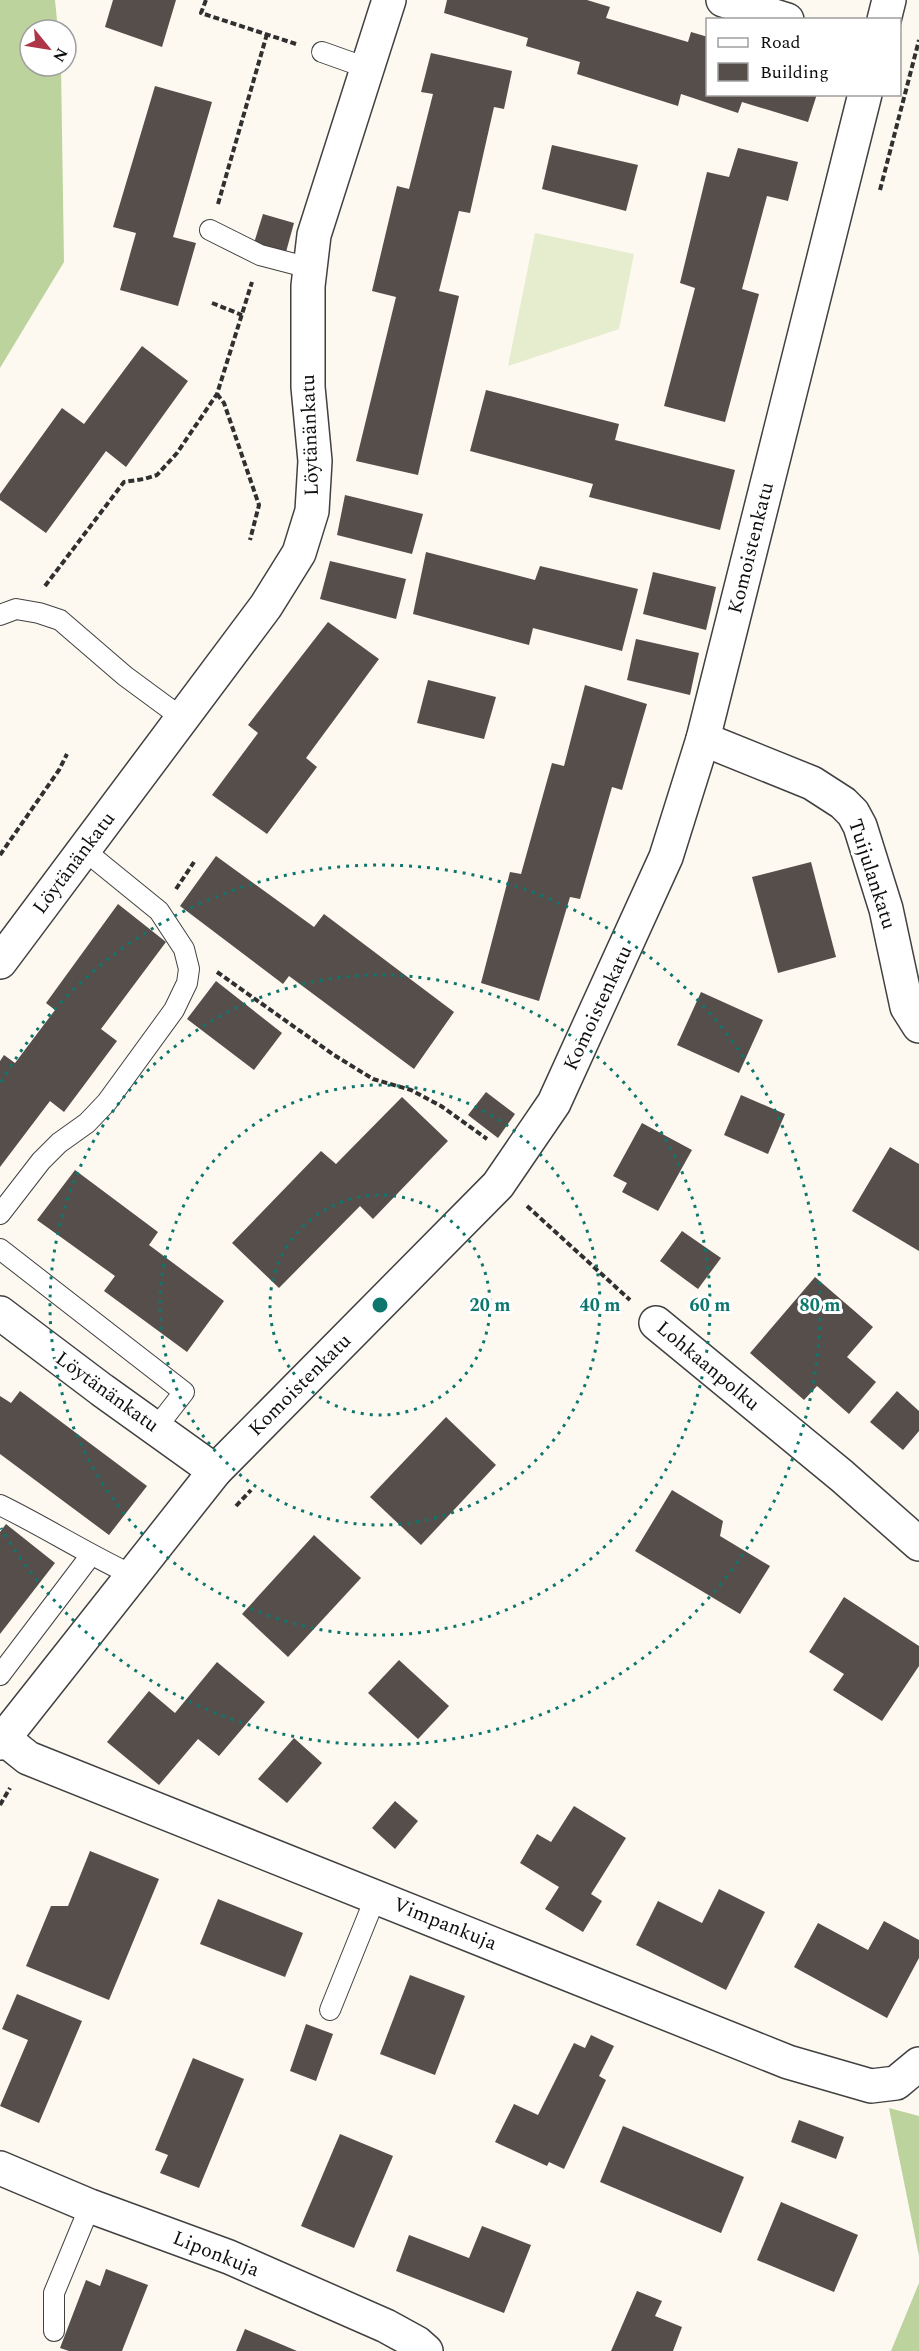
<svg xmlns="http://www.w3.org/2000/svg" width="919" height="2351" font-family="Spectral,serif">
<rect width="100%" height="100%" fill="#fdf9f0"/>
<g fill="#bcd39e">
<path d="M0 0H55L58 30H30V66H61L64 262 0 368Z"/>
<path d="M889 2108 919 2116V2256Z"/>
<path d="M919 2283V2351H891Z"/>
</g>
<path fill="#e5edce" d="M535 233 634 254 619 329 508 366Z"/>
<g fill="#554e4b">
<path d="M113 0H176L162 47 105 27Z"/>
<path d="M447 0H587L610 7 606 18 688 42 691 32 708 37V94H817L808 122 742 102 738 113 681 94 678 106 577 74 580 62 526 46 528 38 444 13Z"/>
<path d="M431 53 512 71 504 109 494 107 470 213 459 211 439 291 459 296 418 475 356 461 396 297 372 291 397 186 409 189 433 94 421 92Z"/>
<path d="M155 86 212 102 173 237 196 243 178 306 120 290 136 233 113 227Z"/>
<path d="M552 145 638 165 626 211 542 189Z"/>
<path d="M738 148 798 162 788 201 767 196 742 289 759 294 725 422 664 406 695 288 680 283 707 172 729 177Z"/>
<path d="M263 214 294 223 286 252 254 243Z"/>
<path d="M142 346 188 381 126 467 106 451 46 533 0 500V494L62 408 84 424Z"/>
<path d="M486 390 619 424 615 440 735 470 720 530 589 497 593 484 470 451Z"/>
<path d="M345 495 423 514 412 554 337 535Z"/>
<path d="M426 552 535 580 540 566 638 589 622 651 533 628 529 645 413 614Z"/>
<path d="M330 561 406 579 396 619 320 599Z"/>
<path d="M653 572 716 587 706 630 643 614Z"/>
<path d="M328 622 379 659 306 758 317 767 267 834 212 795 258 733 248 725Z"/>
<path d="M636 639 699 653 690 695 627 680Z"/>
<path d="M428 680 496 697 484 739 417 723Z"/>
<path d="M585 685 647 704 622 790 612 787 580 899 570 897 539 1001 481 983 510 872 521 874 552 763 564 766Z"/>
<path d="M216 856 314 927 324 914 454 1012 414 1069 289 976 283 984 180 906Z"/>
<path d="M811 862 836 957 778 973 752 877Z"/>
<path d="M118 904 166 942 101 1029 117 1041 64 1112 50 1101 0 1167V1061L4 1055 15 1063 55 1010 46 1003Z"/>
<path d="M216 981 282 1033 254 1070 187 1019Z"/>
<path d="M701 992 763 1020 739 1073 677 1045Z"/>
<path d="M486 1092 515 1114 498 1138 468 1115Z"/>
<path d="M741 1095 785 1114 768 1154 724 1135Z"/>
<path d="M402 1097 448 1141 373 1219 360 1206 279 1288 232 1243 321 1151 336 1164Z"/>
<path d="M642 1123 692 1150 658 1211 622 1192 627 1183 613 1176Z"/>
<path d="M890 1147 919 1164V1251L852 1211Z"/>
<path d="M75 1170 158 1232 149 1245 224 1301 187 1352 104 1291 115 1276 37 1220Z"/>
<path d="M682 1231 721 1258 698 1289 660 1261Z"/>
<path d="M815 1277 873 1327 847 1357 876 1382 849 1414 817 1386 804 1400 750 1353Z"/>
<path d="M20 1391 147 1486 109 1535 0 1454V1396L11 1403Z"/>
<path d="M897 1391 919 1411V1431L903 1450 870 1422Z"/>
<path d="M446 1417 496 1465 421 1545 370 1497Z"/>
<path d="M672 1490 723 1521 720 1536 770 1566 740 1614 635 1551Z"/>
<path d="M6 1524 55 1563 0 1634V1532Z"/>
<path d="M314 1535 361 1578 288 1657 242 1614Z"/>
<path d="M844 1597 919 1646V1666L882 1721 833 1690 844 1674 809 1652Z"/>
<path d="M399 1660 449 1706 418 1739 368 1693Z"/>
<path d="M217 1662 265 1702 219 1756 198 1739 159 1785 107 1742 149 1691 175 1713Z"/>
<path d="M294 1738 322 1763 287 1803 258 1779Z"/>
<path d="M395 1801 418 1821 395 1849 372 1828Z"/>
<path d="M574 1806 626 1838 591 1894 602 1901 583 1932 545 1909 559 1887 520 1863 537 1834 551 1842Z"/>
<path d="M90 1851 159 1879 109 2000 26 1966 51 1906H68Z"/>
<path d="M719 1889 765 1912 726 1990 636 1945 658 1901 702 1923Z"/>
<path d="M218 1899 303 1933 285 1977 200 1944Z"/>
<path d="M884 1921 919 1940V1958L887 2018 794 1967 818 1923 868 1950Z"/>
<path d="M410 1975 465 1996 435 2075 380 2054Z"/>
<path d="M17 1994 82 2021 39 2123 0 2106 28 2040 2 2029Z"/>
<path d="M306 2024 333 2034 316 2081 290 2071Z"/>
<path d="M591 2035 614 2046 599 2076 606 2080 564 2169 549 2162 547 2166 495 2142 514 2104 538 2115 574 2043 585 2048Z"/>
<path d="M193 2058 244 2079 199 2188 160 2173 168 2155 155 2150Z"/>
<path d="M799 2120 844 2137 836 2159 791 2142Z"/>
<path d="M623 2126 744 2177 721 2233 600 2182Z"/>
<path d="M340 2134 393 2156 354 2248 301 2226Z"/>
<path d="M781 2202 858 2235 834 2292 757 2260Z"/>
<path d="M482 2226 531 2245 504 2313 396 2271 409 2235 469 2258Z"/>
<path d="M106 2269 148 2285 122 2351H69L60 2348 86 2280 100 2286Z"/>
<path d="M637 2291 662 2301 655 2316 682 2327 673 2351H611Z"/>
<path d="M245 2329 297 2351H236Z"/>
</g>
<g fill="none" stroke-linecap="round" stroke-linejoin="round">
<g stroke="#414141" stroke-width="22">
<g id="lane">
<path d="M322 52 367 68"/>
<path d="M210 230 260 255 310 268"/>
<path d="M0 615 16 609 39 613 60 620 125 676 182 718"/>
<path d="M0 1214 41 1161 59 1143 87 1123 107 1102 174 1010 187 983 189 969 184 949 159 911 84 850"/>
<path d="M0 1249 184 1392 156 1428"/>
<path d="M0 1505C45 1527 87 1554 132 1575"/>
<path d="M0 1675 91 1555"/>
<path d="M330 2010 376 1896"/>
<path d="M54 2331V2293L90 2206"/>
</g>
</g>
<g stroke="#414141" stroke-width="36">
<g id="street">
<path d="M723 0 787 20"/>
<path d="M884 20 889 0"/>
<path d="M703 739 812 783 843 803 853 813 860 826 886 909 907 1007 919 1026"/>
<path d="M0 962 266 606 299 553 312 511 315 461 308 387V286L314 235 389 0"/>
<path d="M0 1313 102 1390 215 1471"/>
<path d="M656 1323 842 1476 919 1544"/>
<path d="M3 1738 28 1758 788 2062 871 2086 896 2083 919 2064"/>
<path d="M0 1743 215 1471 498 1185 554 1103 666 857 703 739 865 94"/>
<path d="M0 2168 90 2206 229 2257 386 2326 417 2343 426 2351"/>
</g>
</g>
<g stroke="#303030" stroke-width="4" stroke-dasharray="6 3" stroke-linecap="butt">
<path d="M206 0 201 13 296 44"/>
<path d="M880 190 919 40"/>
<path d="M218 204 267 34"/>
<path d="M212 303 242 315"/>
<path d="M217 394 224 403 259 505 250 540"/>
<path d="M45 586 124 482 144 479 157 475 177 453 217 394 252 282"/>
<path d="M0 855 59 770 67 754"/>
<path d="M176 889 194 862"/>
<path d="M217 972 334 1055 373 1079 411 1090 441 1106 487 1139"/>
<path d="M527 1206 630 1300"/>
<path d="M236 1506 251 1490"/>
<path d="M0 1805 10 1788"/>
</g>
<use href="#lane" stroke="#fff" stroke-width="20"/>
<use href="#street" stroke="#fff" stroke-width="33"/>
</g>
<g fill="none" stroke="#0f766e" stroke-width="3" stroke-dasharray="3 6">
<circle cx="380" cy="1305" r="110"/>
<circle cx="380" cy="1305" r="220"/>
<circle cx="380" cy="1305" r="330"/>
<path d="M1 1082A440 440 0 1 1 1 1528"/>
</g>
<g text-anchor="middle" dominant-baseline="central" stroke-width="6" stroke-linejoin="round" paint-order="stroke">
<g font-size="20" fill="#0e0e0e" stroke="#fff">
<text transform="translate(310 435) rotate(-92)">Löytänänkatu</text>
<text transform="translate(751 548) rotate(-76)">Komoistenkatu</text>
<text transform="translate(74 863) rotate(-53)">Löytänänkatu</text>
<text transform="translate(872 874) rotate(72)">Tuijulankatu</text>
<text transform="translate(598 1008) rotate(-65)">Komoistenkatu</text>
<text transform="translate(708 1366) rotate(40)">Lohkaanpolku</text>
<text transform="translate(300 1385) rotate(-45)">Komoistenkatu</text>
<text transform="translate(107 1392) rotate(36)">Löytänänkatu</text>
<text transform="translate(445 1924) rotate(22)">Vimpankuja</text>
<text transform="translate(216 2254) rotate(22)">Liponkuja</text>
</g>
</g>
<circle cx="380" cy="1305" r="9" fill="#0f766e" stroke="#fff" stroke-width="3"/>
<g font-size="18" text-anchor="middle" font-weight="bold" fill="#0f766e" stroke="#fff" stroke-width="6" stroke-linejoin="round" paint-order="stroke">
<text x="490" y="1311">20 m</text>
<text x="600" y="1311">40 m</text>
<text x="710" y="1311">60 m</text>
<text x="820" y="1311">80 m</text>
</g>
<rect x="706" y="18" width="195" height="78" fill="#ffffff" stroke="#9f9f9f" stroke-width="1.5"/>
<rect x="718" y="38" width="30" height="9" fill="#ffffff" stroke="#9f9f9f" stroke-width="1.5"/>
<text x="760" y="48" font-size="18" fill="#0e0e0e">Road</text>
<rect x="718" y="63" width="30" height="18" fill="#554e4b" stroke="#9f9f9f" stroke-width="1.5"/>
<text x="760" y="78" font-size="18" fill="#0e0e0e">Building</text>
<g transform="translate(48 48) rotate(120)"><circle r="28" fill="#ffffff" stroke="#9f9f9f" stroke-width="1.5"/>
<path d="M0-4.5L10 22L0 15L-10 22Z" fill="#ae3548"/>
<text y="-9" font-size="16" font-weight="bold" text-anchor="middle" fill="#0e0e0e">N</text>
</g>
</svg>
